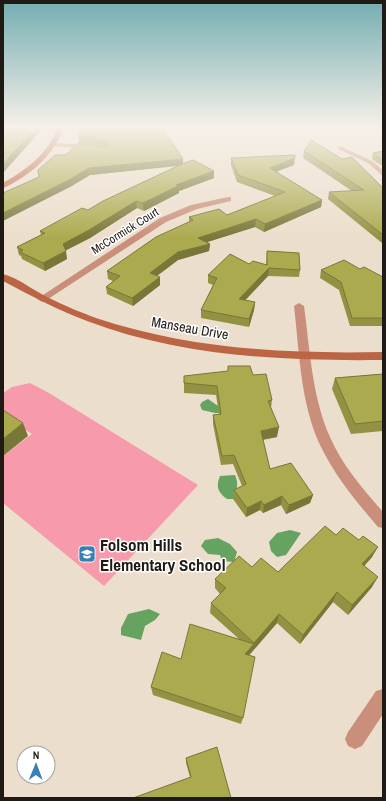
<svg xmlns="http://www.w3.org/2000/svg" width="386" height="801" font-family="'Archivo Narrow',sans-serif">
<rect width="100%" height="100%" fill="#ecdecc"/>
<path fill="#f79aac" d="M30 383 49 393 198 485 104 586 3 503V456L32 434 3 415V393L12 387Z"/>
<g fill="#66a360">
<path d="M208 399 221 408 223 413H215L202 410 200 405 202 402Z"/>
<path d="M235 475C239 484 237 490 233 499H227C217 492 216 486 220 476Z"/>
<path d="M290 530 301 533 286 555 277 557 271 551 269 542 277 533Z"/>
<path d="M218 538 230 544 237 552 234 562 222 561 220 555 208 554 201 546 205 540Z"/>
<path d="M149 609 160 614 155 620 145 626 141 640 121 635V628L128 614Z"/>
</g>
<g fill="none" stroke-linecap="round" stroke-linejoin="round">
<g fill="#ca8f7a" fill-rule="evenodd">
<path d="M54 143 91 145 94 147 91 149 52 146V144Z"/>
<path d="M338 147H342L372 161 383 170V176L368 163 338 149Z"/>
<path d="M228 197H231V201L197 209 166 222 45 301 42 302 37 299 160 218 191 205Z"/>
<path d="M299 303 304 306C310 350 312 397 330 437 342 465 363 489 383 512V528L378 527C354 499 330 470 316 436 300 394 299 349 294 306Z"/>
<path d="M383 689V714L362 746 355 749 348 746 345 739 348 732 376 691Z"/>
</g>
<g fill="#bb6545" fill-rule="evenodd">
<path d="M58 127H64C56 150 40 166 20 179 14 182 9 186 3 188V183C27 169 48 154 58 127Z"/>
<path d="M3 274C19 278 34 291 49 298 63 305 80 312 96 318 189 349 286 354 383 352V360C284 361 182 357 87 321 58 310 31 296 3 281Z"/>
</g>
</g>
<g fill="#939243">
<path d="M79 127 183 163 214 178 179 191V193L144 211 137 208 90 238 65 251 67 259 45 271 22 259 21 256 19 255 17 247 41 235 40 231 88 210 178 166 90 175 70 187 39 177 66 155 100 146 90 144 79 143 78 136 79 133Z"/>
<path d="M304 151 383 188V243H382L328 199 329 192 352 191 303 158Z"/>
<path d="M383 151V166L379 164 372 159 373 153Z"/>
<path d="M231 158 294 165 276 172 322 200 321 207 264 232 255 227 207 242 210 244 209 251 178 260 157 276 160 285 133 306 107 294 106 287 113 281 108 279 107 271 189 222V217L227 215 275 196 237 182 231 165Z"/>
<path d="M267 251 300 270 299 277 268 276 245 300 255 302 254 310 249 327 201 318V310L213 285 208 283V275L249 264 266 265Z"/>
<path d="M360 269 383 277V326H350L339 290 320 278 321 270Z"/>
<path d="M383 374V431L351 434 332 389 335 378Z"/>
<path d="M253 375 272 400 271 408 277 437 263 440 270 469 313 495 310 503 286 514 281 505 263 513 260 510 246 517 233 499 234 490 242 486 233 464 221 465 213 424V415L219 414 216 395 184 393V376Z"/>
<path d="M336 535 372 557 364 566 372 587 348 615 333 602 300 644 277 623 249 655 243 718 241 724 153 695 151 687 181 659 239 639 210 613 211 603 220 594 215 588V579L252 567 278 572Z"/>
<path d="M186 758 231 798 190 777 186 763Z"/>
</g>
<g fill="#787737">
<path d="M37 127H44L3 173V164Z"/>
<path d="M295 158 294 165 269 174 270 168Z"/>
<path d="M183 159V165L90 175 70 187 3 221V213L89 168Z"/>
<path d="M214 171V178L179 191V193L144 211 143 203 176 185Z"/>
<path d="M322 200 321 207 264 232 265 224Z"/>
<path d="M136 201 137 208 90 238 64 251 63 244Z"/>
<path d="M256 219 255 227 198 245V238Z"/>
<path d="M210 244 209 251 178 260 150 281V273L178 252Z"/>
<path d="M66 251 67 259 45 271 43 263Z"/>
<path d="M269 268 268 276 239 307V299Z"/>
<path d="M160 277V285L133 306 132 298Z"/>
<path d="M255 302 254 310 249 327V319Z"/>
<path d="M23 423 28 436 3 456V439Z"/>
<path d="M279 427 277 437 260 440 261 431Z"/>
<path d="M313 495 310 503 286 514 289 505Z"/>
<path d="M282 496 281 505 263 513 264 505Z"/>
<path d="M261 501 260 510 246 517 247 508Z"/>
<path d="M378 547 372 557 357 574 362 564Z"/>
<path d="M378 577 372 587 348 615 352 605Z"/>
<path d="M337 592 333 602 300 644 303 635Z"/>
<path d="M279 614 277 623 252 652 254 643Z"/>
<path d="M254 644 252 652 243 662 245 654Z"/>
</g>
<g fill="#abaa4e" stroke="#787737">
<path d="M3 127H37L3 164Z"/>
<path d="M79 127H162L183 159 89 168 69 180 3 213V193L39 177 38 170 55 155H66L78 143 104 147 108 145V142L90 137 78 136V134L85 128H79Z"/>
<path d="M311 140 342 159 352 157 383 188V235L329 192 364 190 304 151Z"/>
<path d="M383 151V159L380 158 373 153Z"/>
<path d="M295 155V158L270 168 322 200 265 224 256 219 198 238 210 244 178 252 150 273 160 277 132 298 106 287 120 276 107 271 156 237 193 220 189 217 219 209 227 215 285 192 238 175 231 158Z"/>
<path d="M193 160 214 171 176 185 178 186 143 203 136 201 89 230 63 244 66 251 43 263 20 252 23 250 17 247 45 233 40 231 82 208 88 210 103 201 184 163Z"/>
<path d="M267 251 299 253 300 270 269 268 239 299 255 302 249 319 201 310 217 278 208 275 230 254 249 264 253 261 267 265Z"/>
<path d="M344 260 360 269 364 267 383 277V318H352L341 282 321 270Z"/>
<path d="M228 366H250L253 375 266 374 272 400 268 401 279 427 261 431 270 469 291 463 313 495 289 505 282 496 264 505 261 501 247 508 234 490 246 484 234 455 222 456 213 415 221 414 217 386 184 383V376L228 371Z"/>
<path d="M383 374V421L355 424 335 378Z"/>
<path d="M3 410 23 423 3 439Z"/>
<path d="M325 526 336 535 343 528 359 540 363 536 378 547 362 564 378 577 352 605 337 592 303 635 279 614 254 643 211 603 226 588 215 579 239 556 252 567 261 558 278 572Z"/>
<path d="M190 624 254 644 245 654 255 657 243 718 151 687 162 652 181 659Z"/>
<path d="M217 747 231 798H133L191 777 186 758Z"/>
</g>
<linearGradient id="sky" x2="0" y2="1"><stop stop-color="#74adb2"/><stop offset="0.53" stop-color="#f6f0e8"/><stop offset="1" stop-color="#f6f0e8" stop-opacity="0"/></linearGradient>
<rect width="386" height="239" fill="url(#sky)"/>
<defs>
<g id="school-square" transform="scale(0.9)"><rect x="-9" y="-9" width="18" height="18" rx="4" fill="#3880b4" stroke="#fff"/><path d="M0-5L7-2L0 1L-7-2ZM-4 1L0 2.5L4 1V4Q0 6-4 4Z" fill="#fff"/></g>
</defs>
<g fill-rule="evenodd">
<use href="#school-square" x="87" y="554"/>
</g>
<g text-anchor="middle" dominant-baseline="central" stroke-width="3" stroke-linejoin="round" paint-order="stroke">
<g font-size="12" fill="#1f1a14" stroke="#fff">
<text transform="translate(125 231) rotate(-32)">McCormick Court</text>
</g>
<g font-size="14" fill="#1f1a14" stroke="#fff">
<text transform="translate(190 328) rotate(10)">Manseau Drive</text>
</g>
<g font-size="17" font-weight="bold" fill="#1f1a14" stroke="#fff" text-anchor="start">
<text x="100" y="544">Folsom Hills<tspan x="100" dy="20">Elementary School</tspan></text>
</g>
</g>
<rect width="386" height="801" fill="none" stroke="#1f1a14" stroke-width="8"/>
<g transform="translate(36 765) rotate(1)"><circle r="19" fill="#ffffff" stroke="#a5a3a1"/>
<path d="M0-3L7 15L0 10L-7 15Z" fill="#3880b4"/>
<text y="-6" font-size="11" font-weight="bold" text-anchor="middle" fill="#1f1a14">N</text>
</g>
</svg>
